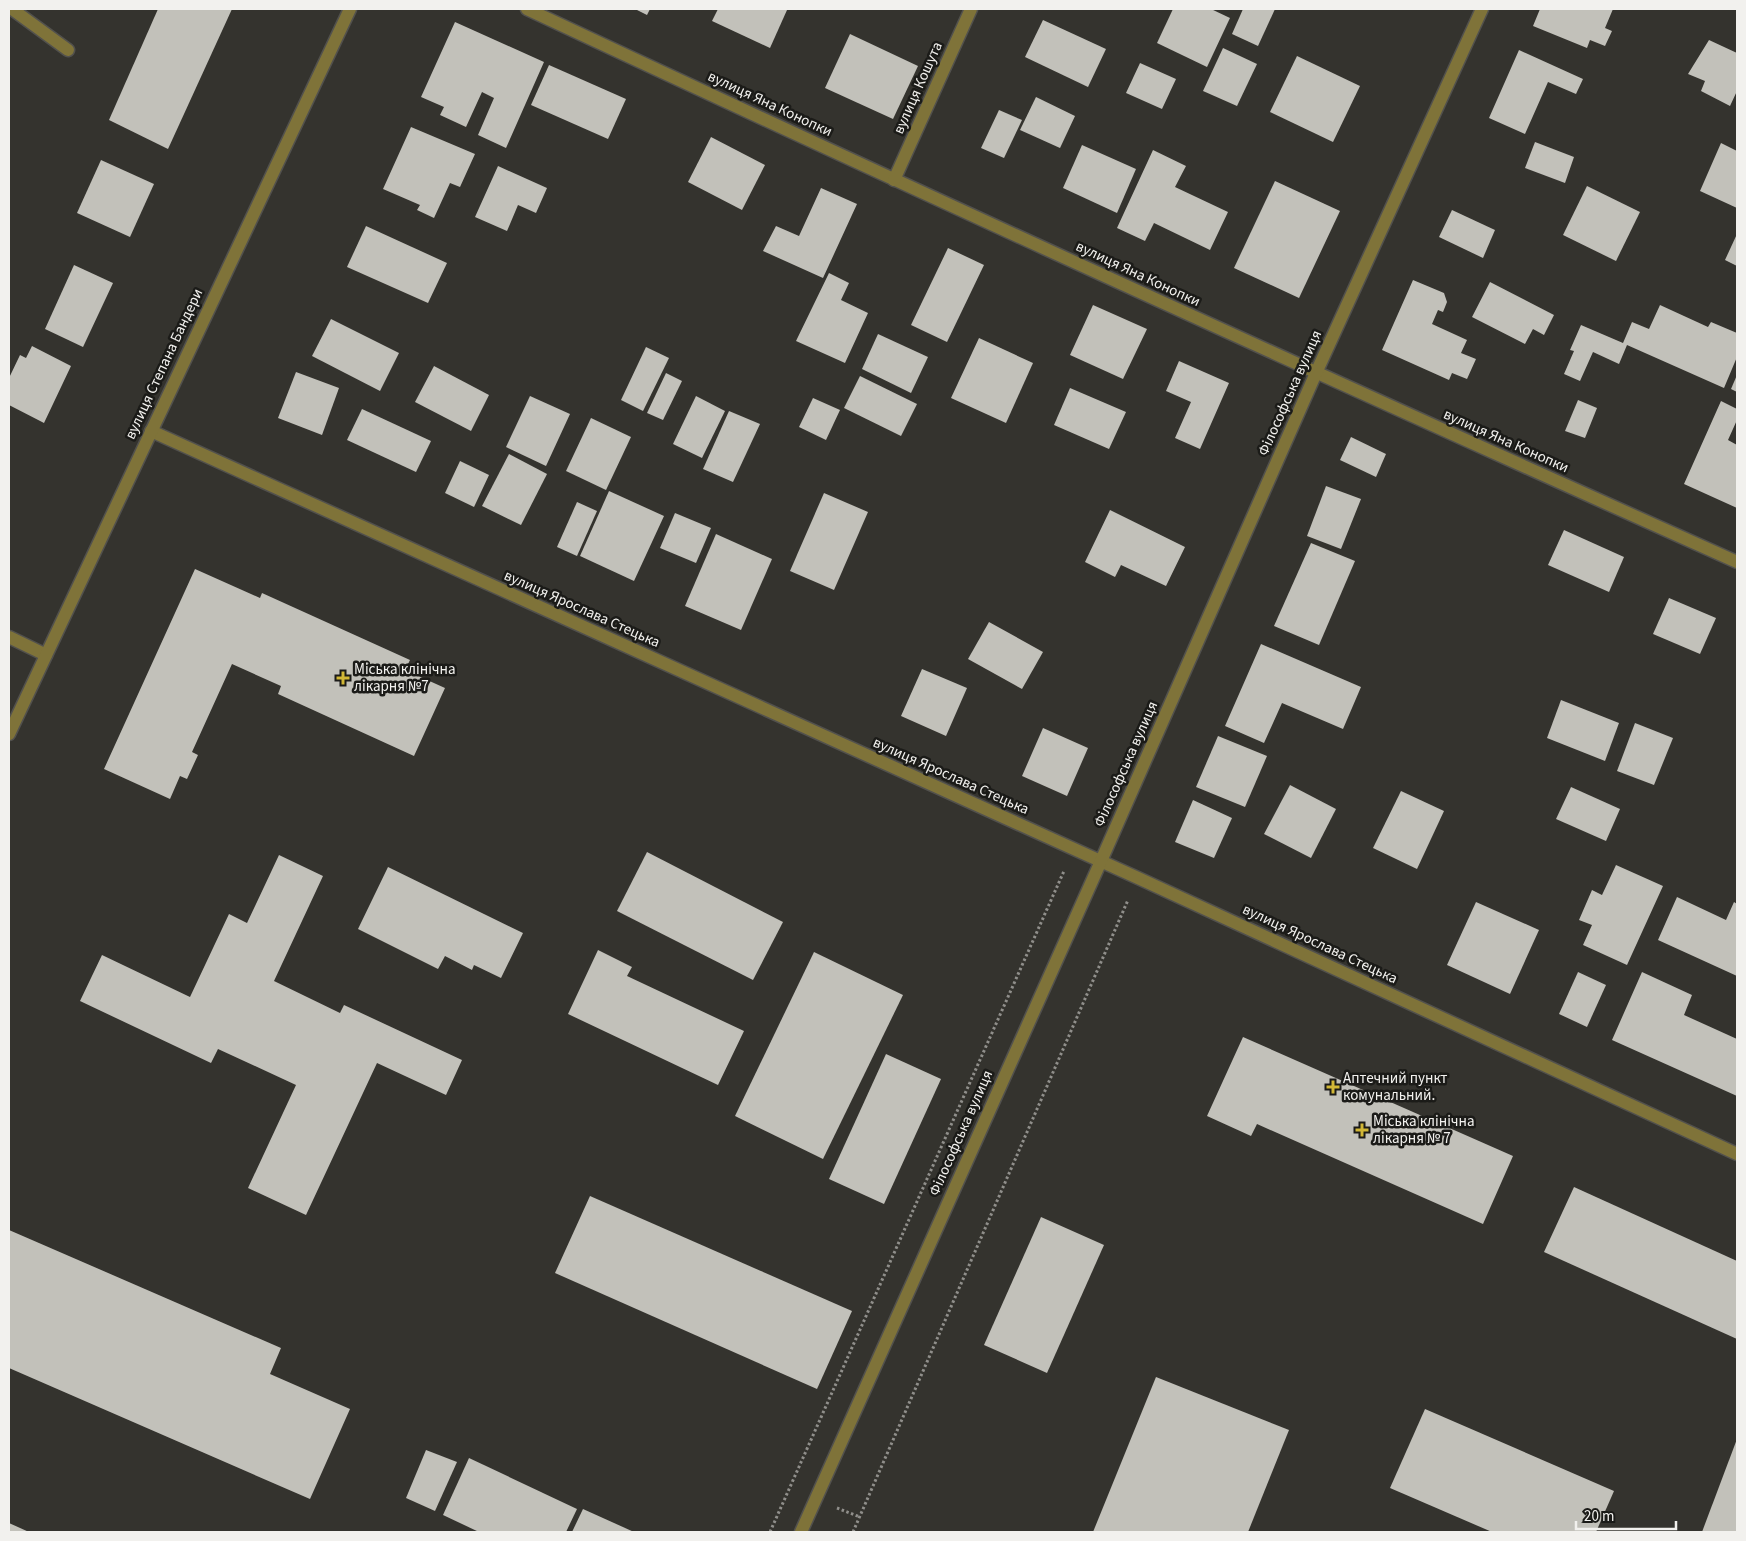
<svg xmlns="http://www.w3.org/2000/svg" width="1746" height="1541" font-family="'Source Sans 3',sans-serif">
<rect width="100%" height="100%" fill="#34332e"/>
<g fill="#c2c1ba">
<path d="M158 9H232L168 149 109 120Z"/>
<path d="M635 9H650L647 15Z"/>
<path d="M718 9H785L787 10 770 48 712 21Z"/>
<path d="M1173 9H1211L1230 18 1207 67 1157 43Z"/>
<path d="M1243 9H1275L1258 46 1232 34Z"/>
<path d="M1540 9H1613L1605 28 1612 31 1605 46 1590 40 1587 48 1533 26Z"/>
<path d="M1043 20 1106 49 1088 87 1025 57Z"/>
<path d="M455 22 544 62 506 148 478 135 494 98 482 92 466 127 440 115 444 107 421 97Z"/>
<path d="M850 34 918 66 893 119 825 88Z"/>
<path d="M1709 40 1737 53V91L1730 106 1701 91 1705 81 1688 74Z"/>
<path d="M1223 48 1257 64 1237 106 1203 91Z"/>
<path d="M1519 50 1583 79 1576 94 1548 82 1525 134 1489 118Z"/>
<path d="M1297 56 1360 86 1333 142 1270 112Z"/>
<path d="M1140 63 1176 79 1162 109 1126 93Z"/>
<path d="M549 65 626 99 608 139 531 105Z"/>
<path d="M1036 97 1075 116 1060 148 1020 130Z"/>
<path d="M999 110 1022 120 1004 158 981 148Z"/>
<path d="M411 127 475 154 460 187 450 183 434 218 417 210 420 205 383 189Z"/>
<path d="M711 137 765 165 742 210 688 182Z"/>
<path d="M1535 142 1574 157 1565 183 1525 168Z"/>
<path d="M1721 143 1737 151V208L1700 191Z"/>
<path d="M1082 145 1136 169 1117 213 1063 188Z"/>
<path d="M1153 150 1186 166 1175 187 1228 212 1210 250 1154 223 1145 241 1117 228Z"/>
<path d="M101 160 154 184 130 237 77 213Z"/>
<path d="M498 166 547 188 536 213 518 205 507 231 475 217Z"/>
<path d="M1275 181 1340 211 1299 298 1234 268Z"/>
<path d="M1587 186 1640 212 1616 261 1563 235Z"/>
<path d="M821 188 857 204 823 278 763 251 776 226 799 236Z"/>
<path d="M1452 210 1495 230 1483 258 1439 237Z"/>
<path d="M366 226 447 263 428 303 347 267Z"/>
<path d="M1737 234V266L1725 260Z"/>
<path d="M948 248 984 265 947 342 911 325Z"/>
<path d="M74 265 113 283 83 347 45 329Z"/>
<path d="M829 273 849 283 841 300 868 313 845 363 796 341Z"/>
<path d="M1413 280 1444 293 1447 302 1443 312 1438 310 1432 324 1467 340 1461 353 1476 359 1467 379 1452 373 1449 380 1382 350Z"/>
<path d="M1490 282 1554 315 1544 335 1533 329 1525 344 1472 317Z"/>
<path d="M1093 305 1147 329 1123 379 1070 355Z"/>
<path d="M1660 305 1708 327 1711 322 1737 333V357L1724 388 1627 345 1619 364 1593 352 1580 381 1564 374 1574 351 1570 350 1581 325 1623 343 1632 322 1649 329Z"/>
<path d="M331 319 399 353 380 391 312 356Z"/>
<path d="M878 334 928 357 911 393 862 369Z"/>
<path d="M979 338 1033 363 1006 423 951 398Z"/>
<path d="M32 346 71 366 44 423 9 405V378L20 355 26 358Z"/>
<path d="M646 347 669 358 643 411 621 400Z"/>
<path d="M1179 361 1229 383 1200 449 1175 438 1191 402 1166 391Z"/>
<path d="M434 366 489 395 471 431 415 402Z"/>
<path d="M296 372 339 388 322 435 278 418Z"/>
<path d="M666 373 682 381 663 420 647 413Z"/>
<path d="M1737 375V392L1731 389Z"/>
<path d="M860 376 917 404 901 436 844 408Z"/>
<path d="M1070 388 1126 412 1109 449 1054 425Z"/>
<path d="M530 396 570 414 546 466 506 447Z"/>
<path d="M696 396 725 411 702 458 673 444Z"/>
<path d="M813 398 840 410 826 440 799 427Z"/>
<path d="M1578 400 1597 408 1585 438 1565 431Z"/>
<path d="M1721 401 1737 409V420L1728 440 1737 445V508L1684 484Z"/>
<path d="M362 409 431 441 416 472 347 440Z"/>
<path d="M729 411 760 424 733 482 703 469Z"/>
<path d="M591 418 631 437 606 490 566 471Z"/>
<path d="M1351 437 1386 454 1376 477 1340 460Z"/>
<path d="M509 454 547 474 521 525 482 506Z"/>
<path d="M460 461 489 475 474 507 445 493Z"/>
<path d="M1326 486 1361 499 1341 549 1307 536Z"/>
<path d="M609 491 664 516 634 581 580 556Z"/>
<path d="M824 493 868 512 834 590 790 571Z"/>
<path d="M577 502 597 511 577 556 557 547Z"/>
<path d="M1110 510 1185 547 1166 586 1121 565 1115 577 1085 562Z"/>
<path d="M675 513 711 528 696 563 660 548Z"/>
<path d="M1564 530 1624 557 1609 592 1548 565Z"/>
<path d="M716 534 772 559 741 630 685 606Z"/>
<path d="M1311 543 1355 561 1319 645 1274 626Z"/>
<path d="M195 569 260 598 262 593 410 660 405 670 445 688 414 756 278 694 281 686 232 664 192 752 198 755 187 779 180 776 170 799 104 769Z"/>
<path d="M1669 598 1716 618 1700 654 1653 634Z"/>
<path d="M989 622 1043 652 1022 689 968 659Z"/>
<path d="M1261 644 1361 687 1343 729 1282 703 1264 743 1225 726Z"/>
<path d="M922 669 967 688 946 736 901 716Z"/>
<path d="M1561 700 1619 723 1605 761 1547 738Z"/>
<path d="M1635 723 1673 738 1654 785 1617 771Z"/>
<path d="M1043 728 1088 748 1067 796 1022 776Z"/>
<path d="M1218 736 1267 756 1245 807 1196 787Z"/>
<path d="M1290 785 1336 809 1311 858 1264 834Z"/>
<path d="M1571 787 1620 809 1606 841 1556 819Z"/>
<path d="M1401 791 1444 811 1417 869 1373 848Z"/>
<path d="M1193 800 1232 818 1214 858 1175 842Z"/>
<path d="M647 852 783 922 753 980 617 911Z"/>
<path d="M279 855 323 876 274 981 340 1013 344 1005 462 1060 446 1095 377 1063 306 1215 248 1188 296 1085 218 1049 211 1063 80 1001 102 955 190 997 229 914 247 923Z"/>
<path d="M1616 865 1663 886 1627 965 1583 945 1592 925 1579 920 1592 890 1602 895Z"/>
<path d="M388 867 523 933 501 978 474 965 472 970 445 956 438 969 358 929Z"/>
<path d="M1677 897 1726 920 1734 902 1737 904V976L1658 940Z"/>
<path d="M1476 902 1539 930 1510 994 1447 965Z"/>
<path d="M598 950 632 967 627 976 744 1031 718 1085 568 1014Z"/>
<path d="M814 952 903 995 823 1159 735 1116Z"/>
<path d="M1578 972 1606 985 1587 1027 1559 1014Z"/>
<path d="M1642 972 1692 995 1684 1015 1737 1039V1096L1612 1040Z"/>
<path d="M1243 1037 1513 1156 1483 1224 1257 1124 1251 1136 1207 1116Z"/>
<path d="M886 1054 941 1079 884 1204 829 1179Z"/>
<path d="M1574 1187 1737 1261V1339L1544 1252Z"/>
<path d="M590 1196 852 1311 817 1389 555 1273Z"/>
<path d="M1041 1217 1104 1245 1047 1373 984 1345Z"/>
<path d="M9 1230 281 1348 270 1374 350 1409 310 1499 9 1368Z"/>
<path d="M1156 1377 1289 1430 1248 1532H1093Z"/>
<path d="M1425 1409 1614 1491 1596 1532H1492L1390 1488Z"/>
<path d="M1737 1439V1532H1702Z"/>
<path d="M426 1450 457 1462 435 1511 406 1498Z"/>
<path d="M469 1458 577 1509 566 1532H479L443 1515Z"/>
<path d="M583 1509 634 1532H572Z"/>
<path d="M9 1523 29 1532H9Z"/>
</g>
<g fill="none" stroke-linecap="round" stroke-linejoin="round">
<g stroke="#52514d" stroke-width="15">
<g id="minor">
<path d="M12 9 68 50"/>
<path d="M527 9C929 197 1333 381 1737 562"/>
<path d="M894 180 971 9"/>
<path d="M151 431 1138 878 1737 1154"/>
<path d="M9 637 46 655"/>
<path d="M9 734 350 9"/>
<path d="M801 1532 1101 861 1316 373 1482 9"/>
</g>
</g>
<g stroke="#908f8b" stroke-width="3" stroke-dasharray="2.5 2.5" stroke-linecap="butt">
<path d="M837 1508 860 1517"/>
<path d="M770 1532 1064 871"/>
<path d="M853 1532 1128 900"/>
</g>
<use href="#minor" stroke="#7f7339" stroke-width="12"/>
</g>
<g fill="#d1b736" stroke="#1b1b18" stroke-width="2">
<path d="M340.5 670.5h5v5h5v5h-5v5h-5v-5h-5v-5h5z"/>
<path d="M1330.5 1079.5h5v5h5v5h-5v5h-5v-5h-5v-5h5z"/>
<path d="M1359.5 1122.5h5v5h5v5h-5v5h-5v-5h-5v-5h5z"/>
</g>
<g text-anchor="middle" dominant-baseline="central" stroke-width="5" stroke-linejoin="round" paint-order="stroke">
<g font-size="15" fill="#f2f1ee" stroke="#1b1b18">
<text transform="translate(918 88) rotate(-66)">вулиця Кошута</text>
<text transform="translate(770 104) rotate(25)">вулиця Яна Конопки</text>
<text transform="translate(1138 274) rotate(25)">вулиця Яна Конопки</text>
<text transform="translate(164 364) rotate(-65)">вулиця Степана Бандери</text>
<text transform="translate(1290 393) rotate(-66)">Філософська вулиця</text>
<text transform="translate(1506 441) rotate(24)">вулиця Яна Конопки</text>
<text transform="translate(582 609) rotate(24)">вулиця Ярослава Стецька</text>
<text transform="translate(1126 764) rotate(-66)">Філософська вулиця</text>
<text transform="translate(951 776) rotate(24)">вулиця Ярослава Стецька</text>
<text transform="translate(1320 944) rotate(25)">вулиця Ярослава Стецька</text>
<text transform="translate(961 1133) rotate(-66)">Філософська вулиця</text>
</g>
<g font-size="15" fill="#f2f1ee" stroke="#1b1b18" text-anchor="start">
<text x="354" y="669">Міська клінічна<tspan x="354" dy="17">лікарня №7</tspan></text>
<text x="1343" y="1078">Аптечний пункт<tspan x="1343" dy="17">комунальний.</tspan></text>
<text x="1373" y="1121">Міська клінічна<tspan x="1373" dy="17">лікарня № 7</tspan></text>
</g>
</g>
<rect width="1746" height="1541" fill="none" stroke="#f2f1ee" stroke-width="20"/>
<path d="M1576 1521v8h100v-8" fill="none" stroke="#f2f1ee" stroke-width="2.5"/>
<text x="1584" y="1521" font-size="15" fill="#f2f1ee" stroke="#1b1b18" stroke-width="4" paint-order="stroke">20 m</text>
</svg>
